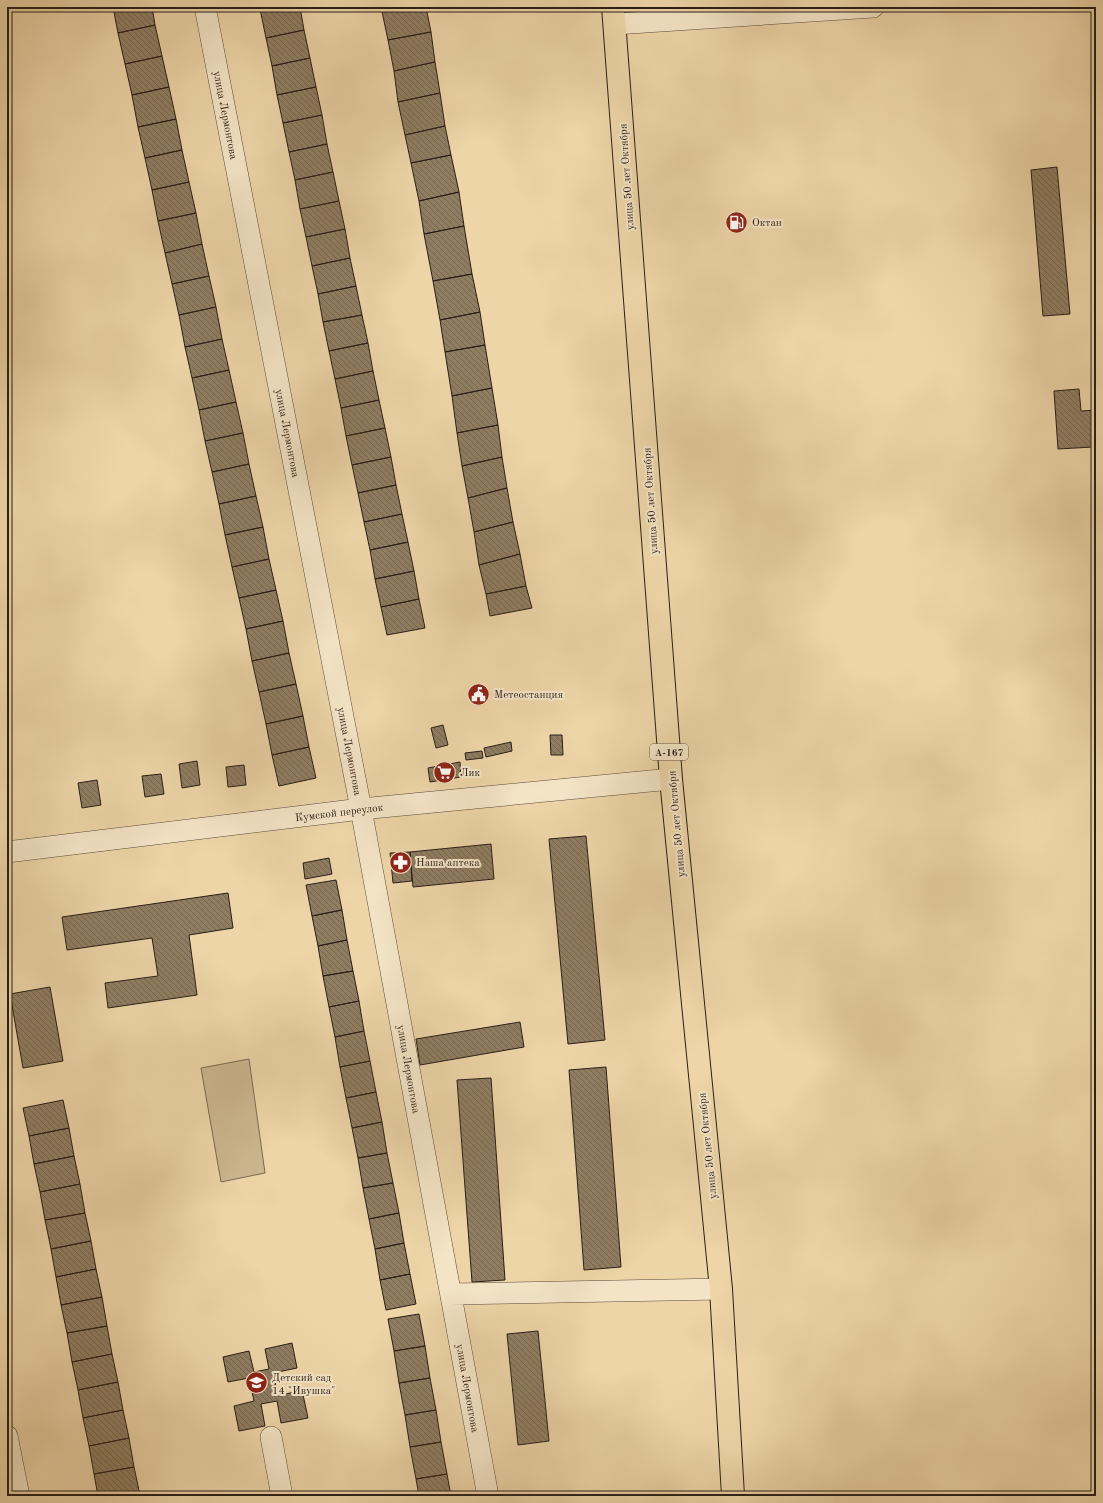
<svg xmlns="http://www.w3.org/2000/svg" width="1103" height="1503" font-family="'Old Standard TT',serif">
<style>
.green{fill:#ccb68f;stroke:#7a6a52}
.building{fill:url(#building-back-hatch);stroke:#291e16}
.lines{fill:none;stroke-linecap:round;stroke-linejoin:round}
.minor-casing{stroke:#5a4c3a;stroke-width:22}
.highway-casing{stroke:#291e16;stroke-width:24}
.minor{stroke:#f3e4c6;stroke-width:21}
.highway{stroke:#edd5a8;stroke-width:22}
.labels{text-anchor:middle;stroke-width:4;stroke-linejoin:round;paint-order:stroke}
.shield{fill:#f3e4c6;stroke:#66594b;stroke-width:1}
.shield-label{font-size:10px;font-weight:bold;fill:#291e16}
.street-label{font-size:11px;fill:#291e16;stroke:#f3e4c6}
.poi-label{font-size:11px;fill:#291e16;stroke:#f3e4c6;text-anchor:start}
</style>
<defs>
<pattern id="building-back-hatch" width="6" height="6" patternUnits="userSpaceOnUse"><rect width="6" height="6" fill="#8f7d62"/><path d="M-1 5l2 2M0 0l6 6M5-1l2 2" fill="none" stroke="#756650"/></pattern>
</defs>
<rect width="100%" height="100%" fill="#edd5a8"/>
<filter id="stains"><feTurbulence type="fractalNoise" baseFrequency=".005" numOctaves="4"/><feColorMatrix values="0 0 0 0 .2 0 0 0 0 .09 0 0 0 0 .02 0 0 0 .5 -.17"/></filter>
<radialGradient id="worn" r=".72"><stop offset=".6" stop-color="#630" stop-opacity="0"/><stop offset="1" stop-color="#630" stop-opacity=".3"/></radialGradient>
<path class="green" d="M 249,1059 L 265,1173 L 221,1182 L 201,1068 Z"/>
<path class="building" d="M 113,7 L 152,7 L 155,25 L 118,33 Z
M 271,7 L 300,7 L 304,30 L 266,38 L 260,9 Z
M 381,7 L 426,7 L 431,32 L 388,40 Z
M 155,25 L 162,56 L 125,64 L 118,33 Z
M 304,30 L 310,58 L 272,66 L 266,38 Z
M 431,32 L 435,62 L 394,71 L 388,40 Z
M 162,56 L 169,87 L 132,95 L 125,64 Z
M 310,58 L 316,87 L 277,95 L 272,66 Z
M 435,62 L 440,93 L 398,102 L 394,71 Z
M 169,87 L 176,119 L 138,127 L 132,95 Z
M 316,87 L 322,115 L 283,123 L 277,95 Z
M 440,93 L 445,126 L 405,135 L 398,102 Z
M 322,115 L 327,144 L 289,152 L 283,123 Z
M 176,119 L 182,150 L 145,158 L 138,127 Z
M 445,126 L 451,155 L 411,163 L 405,135 Z
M 327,144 L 333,172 L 295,180 L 289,152 Z
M 182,150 L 189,182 L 152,190 L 145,158 Z
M 451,155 L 459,192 L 419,201 L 411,163 Z
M 1057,167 L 1070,314 L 1043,316 L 1031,170 Z
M 333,172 L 339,201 L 300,209 L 295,180 Z
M 189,182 L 196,213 L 158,221 L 152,190 Z
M 459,192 L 464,226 L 424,234 L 419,201 Z
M 339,201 L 345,229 L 306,237 L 300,209 Z
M 196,213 L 202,244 L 165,253 L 158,221 Z
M 464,226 L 472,274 L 433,281 L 424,234 Z
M 345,229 L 350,258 L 312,266 L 306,237 Z
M 202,244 L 209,276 L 172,284 L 165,253 Z
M 350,258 L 356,286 L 318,294 L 312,266 Z
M 472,274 L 480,312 L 440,320 L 433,281 Z
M 209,276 L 216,307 L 179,315 L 172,284 Z
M 356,286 L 362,315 L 323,322 L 318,294 Z
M 216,307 L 222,339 L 185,347 L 179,315 Z
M 480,312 L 485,345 L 445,352 L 440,320 Z
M 362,315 L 368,343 L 329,351 L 323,322 Z
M 222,339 L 229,370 L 192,378 L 185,347 Z
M 368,343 L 373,371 L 335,379 L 329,351 Z
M 485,345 L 492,388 L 452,396 L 445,352 Z
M 229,370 L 236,402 L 199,410 L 192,378 Z
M 373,371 L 379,400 L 341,408 L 335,379 Z
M 492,388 L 498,425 L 457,433 L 452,396 Z
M 1079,389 L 1081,411 L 1096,410 L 1096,430 L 1092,431 L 1093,447 L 1058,449 L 1054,391 Z
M 379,400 L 385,428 L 346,436 L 341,408 Z
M 236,402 L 243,433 L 205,441 L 199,410 Z
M 498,425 L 502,457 L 462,466 L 457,433 Z
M 385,428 L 391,457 L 352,465 L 346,436 Z
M 243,433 L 249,464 L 212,472 L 205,441 Z
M 391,457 L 396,485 L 358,493 L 352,465 Z
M 502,457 L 507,488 L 468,498 L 462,466 Z
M 249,464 L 256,496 L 219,504 L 212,472 Z
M 396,485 L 402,514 L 364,522 L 358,493 Z
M 507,488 L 513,522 L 474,532 L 468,498 Z
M 256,496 L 263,527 L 225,535 L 219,504 Z
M 402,514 L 408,542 L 370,550 L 364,522 Z
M 513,522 L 520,554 L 479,565 L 474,532 Z
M 263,527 L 269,559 L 232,567 L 225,535 Z
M 408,542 L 414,571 L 375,579 L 370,550 Z
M 520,554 L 526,586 L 486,594 L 479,565 Z
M 269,559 L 276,590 L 239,598 L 232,567 Z
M 414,571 L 419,599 L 381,607 L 375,579 Z
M 526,586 L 532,608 L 490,616 L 486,594 Z
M 276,590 L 283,621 L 246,629 L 239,598 Z
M 419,599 L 425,628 L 387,635 L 381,607 Z
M 283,621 L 289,653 L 252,661 L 246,629 Z
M 289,653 L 296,684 L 259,692 L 252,661 Z
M 296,684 L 303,716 L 266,724 L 259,692 Z
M 303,716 L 309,747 L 272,755 L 266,724 Z
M 443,725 L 448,745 L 436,748 L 431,728 Z
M 550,735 L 562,735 L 563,755 L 551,755 Z
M 511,742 L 512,751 L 486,757 L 484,748 Z
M 309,747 L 316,778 L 279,786 L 272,755 Z
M 482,751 L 483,758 L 466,760 L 465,753 Z
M 197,761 L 200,785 L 182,788 L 179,764 Z
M 460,762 L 461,777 L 430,782 L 428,768 Z
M 244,765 L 246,785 L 228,787 L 226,767 Z
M 161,774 L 164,794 L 145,797 L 142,776 Z
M 97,780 L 101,805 L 82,808 L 78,783 Z
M 586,836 L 605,1040 L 568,1044 L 549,839 Z
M 491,844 L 494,879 L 413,887 L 410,852 Z
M 410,852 L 412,881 L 393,883 L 390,853 Z
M 329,858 L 332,874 L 305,879 L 303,863 Z
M 336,880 L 342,910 L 312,916 L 306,885 Z
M 228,893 L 233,928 L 189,935 L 197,995 L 108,1008 L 105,983 L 158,976 L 152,938 L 67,950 L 62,917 Z
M 342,910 L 347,940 L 318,946 L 312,916 Z
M 347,940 L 353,971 L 323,976 L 318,946 Z
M 353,971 L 359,1001 L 329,1007 L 323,976 Z
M 50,987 L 63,1061 L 23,1068 L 10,994 Z
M 359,1001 L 364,1031 L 335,1037 L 329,1007 Z
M 520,1022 L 524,1047 L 420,1065 L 416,1039 Z
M 364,1031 L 370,1061 L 340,1067 L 335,1037 Z
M 370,1061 L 376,1092 L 346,1098 L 340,1067 Z
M 606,1067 L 621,1267 L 584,1270 L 569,1070 Z
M 491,1078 L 505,1280 L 472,1282 L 457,1080 Z
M 376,1092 L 382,1122 L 352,1128 L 346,1098 Z
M 63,1100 L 69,1128 L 29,1136 L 23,1108 Z
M 382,1122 L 387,1153 L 358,1158 L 352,1128 Z
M 69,1128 L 74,1156 L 34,1164 L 29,1136 Z
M 387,1153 L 393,1183 L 363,1188 L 358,1158 Z
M 74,1156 L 80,1184 L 40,1192 L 34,1164 Z
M 393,1183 L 399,1213 L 369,1219 L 363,1188 Z
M 80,1184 L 85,1213 L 45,1220 L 40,1192 Z
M 85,1213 L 91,1241 L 51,1249 L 45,1220 Z
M 399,1213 L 404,1243 L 375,1249 L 369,1219 Z
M 91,1241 L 96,1269 L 56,1277 L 51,1249 Z
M 404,1243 L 410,1274 L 380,1280 L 375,1249 Z
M 96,1269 L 102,1297 L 61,1305 L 56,1277 Z
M 410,1274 L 416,1304 L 386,1310 L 380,1280 Z
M 102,1297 L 107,1326 L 67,1333 L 61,1305 Z
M 419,1314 L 425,1346 L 394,1351 L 388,1319 Z
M 107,1326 L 112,1354 L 72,1362 L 67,1333 Z
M 538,1331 L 549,1441 L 518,1445 L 507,1334 Z
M 292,1343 L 297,1368 L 273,1373 L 278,1396 L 302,1390 L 308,1418 L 281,1423 L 277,1401 L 261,1404 L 265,1426 L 239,1431 L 234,1406 L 254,1401 L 249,1378 L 228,1382 L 223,1357 L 249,1351 L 254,1372 L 269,1369 L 265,1349 Z
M 425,1346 L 430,1378 L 399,1383 L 394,1351 Z
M 112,1354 L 118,1382 L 78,1390 L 72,1362 Z
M 430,1378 L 436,1410 L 405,1415 L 399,1383 Z
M 118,1382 L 123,1410 L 83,1418 L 78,1390 Z
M 123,1410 L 129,1438 L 89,1446 L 83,1418 Z
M 436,1410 L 441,1442 L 410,1447 L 405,1415 Z
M 129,1438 L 134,1467 L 94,1474 L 89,1446 Z
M 441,1442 L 447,1474 L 416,1479 L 410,1447 Z
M 134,1467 L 140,1495 L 98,1496 L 94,1474 Z
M 447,1474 L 451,1496 L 419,1496 L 416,1479 Z"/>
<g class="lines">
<defs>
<path id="minor" d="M 205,7 L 361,809 L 488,1496
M 615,24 L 873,7
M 7,852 L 361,809 L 671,779
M 451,1294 L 721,1289
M 7,1436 L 19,1496
M 271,1437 L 282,1496"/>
<path id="highway" d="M 613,7 L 671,779 L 721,1289 L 733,1496"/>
</defs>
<use href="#minor" class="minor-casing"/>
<use href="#highway" class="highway-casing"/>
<use href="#minor" class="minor"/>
<use href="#highway" class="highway"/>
</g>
<defs>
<symbol id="fuel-disc" viewBox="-11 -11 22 22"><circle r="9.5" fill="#8f2418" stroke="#f3e4c6"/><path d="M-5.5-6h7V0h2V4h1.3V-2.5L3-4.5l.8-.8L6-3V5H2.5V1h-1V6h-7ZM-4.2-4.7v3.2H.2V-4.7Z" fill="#fff"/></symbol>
<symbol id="civic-disc" viewBox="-11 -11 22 22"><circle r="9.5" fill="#8f2418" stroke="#f3e4c6"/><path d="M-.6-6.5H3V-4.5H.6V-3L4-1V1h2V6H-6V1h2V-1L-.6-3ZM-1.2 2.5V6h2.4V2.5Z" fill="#fff"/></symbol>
<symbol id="supermarket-disc" viewBox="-11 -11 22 22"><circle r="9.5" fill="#8f2418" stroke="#f3e4c6"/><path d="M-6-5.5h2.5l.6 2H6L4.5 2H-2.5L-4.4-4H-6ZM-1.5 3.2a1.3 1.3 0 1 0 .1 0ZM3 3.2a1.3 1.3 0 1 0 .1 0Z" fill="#fff"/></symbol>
<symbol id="pharmacy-disc" viewBox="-11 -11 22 22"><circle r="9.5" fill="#8f2418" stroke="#f3e4c6"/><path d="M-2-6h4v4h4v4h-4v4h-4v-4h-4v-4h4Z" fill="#fff"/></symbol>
<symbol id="school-disc" viewBox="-11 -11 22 22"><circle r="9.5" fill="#8f2418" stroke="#f3e4c6"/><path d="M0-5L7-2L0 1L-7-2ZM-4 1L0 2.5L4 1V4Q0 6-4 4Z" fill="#fff"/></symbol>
</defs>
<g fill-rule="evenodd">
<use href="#fuel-disc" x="724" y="210" width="25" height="25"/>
<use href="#civic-disc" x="466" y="682" width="25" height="25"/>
<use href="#supermarket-disc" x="432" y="760" width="25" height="25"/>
<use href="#pharmacy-disc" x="388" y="850" width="25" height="25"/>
<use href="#school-disc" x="244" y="1370" width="25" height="25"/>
</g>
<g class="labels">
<rect class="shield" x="650" y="744" width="38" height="16" rx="3"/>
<g class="shield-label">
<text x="669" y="756">А-167</text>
</g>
<g class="street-label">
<text transform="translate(226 115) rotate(79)" y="4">улица Лермонтова</text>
<text transform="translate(626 177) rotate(-94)" y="4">улица 50 лет Октября</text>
<text transform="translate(288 433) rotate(79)" y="4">улица Лермонтова</text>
<text transform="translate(650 501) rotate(-94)" y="4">улица 50 лет Октября</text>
<text transform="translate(350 751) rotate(79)" y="4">улица Лермонтова</text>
<text transform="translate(339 812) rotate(-7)" y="4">Кумской переулок</text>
<text transform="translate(676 824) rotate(-95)" y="4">улица 50 лет Октября</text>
<text transform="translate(409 1069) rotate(80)" y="4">улица Лермонтова</text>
<text transform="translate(707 1146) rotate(-96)" y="4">улица 50 лет Октября</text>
<text transform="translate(468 1388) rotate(80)" y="4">улица Лермонтова</text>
</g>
<g class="poi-label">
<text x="752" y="226">Октан</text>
<text x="494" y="698">Метеостанция</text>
<text x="460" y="776">Лик</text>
<text x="416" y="866">Наша аптека</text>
<text x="272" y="1381">Детский сад<tspan x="272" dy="13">14 "Ивушка"</tspan></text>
</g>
</g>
<rect width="1103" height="1503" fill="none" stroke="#edd5a8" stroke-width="24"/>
<rect x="8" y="8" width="1087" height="1487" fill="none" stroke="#291e16" stroke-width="2"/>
<rect x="12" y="12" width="1079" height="1479" fill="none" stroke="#291e16"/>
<rect width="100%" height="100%" filter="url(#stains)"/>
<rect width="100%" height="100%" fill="url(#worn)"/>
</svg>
